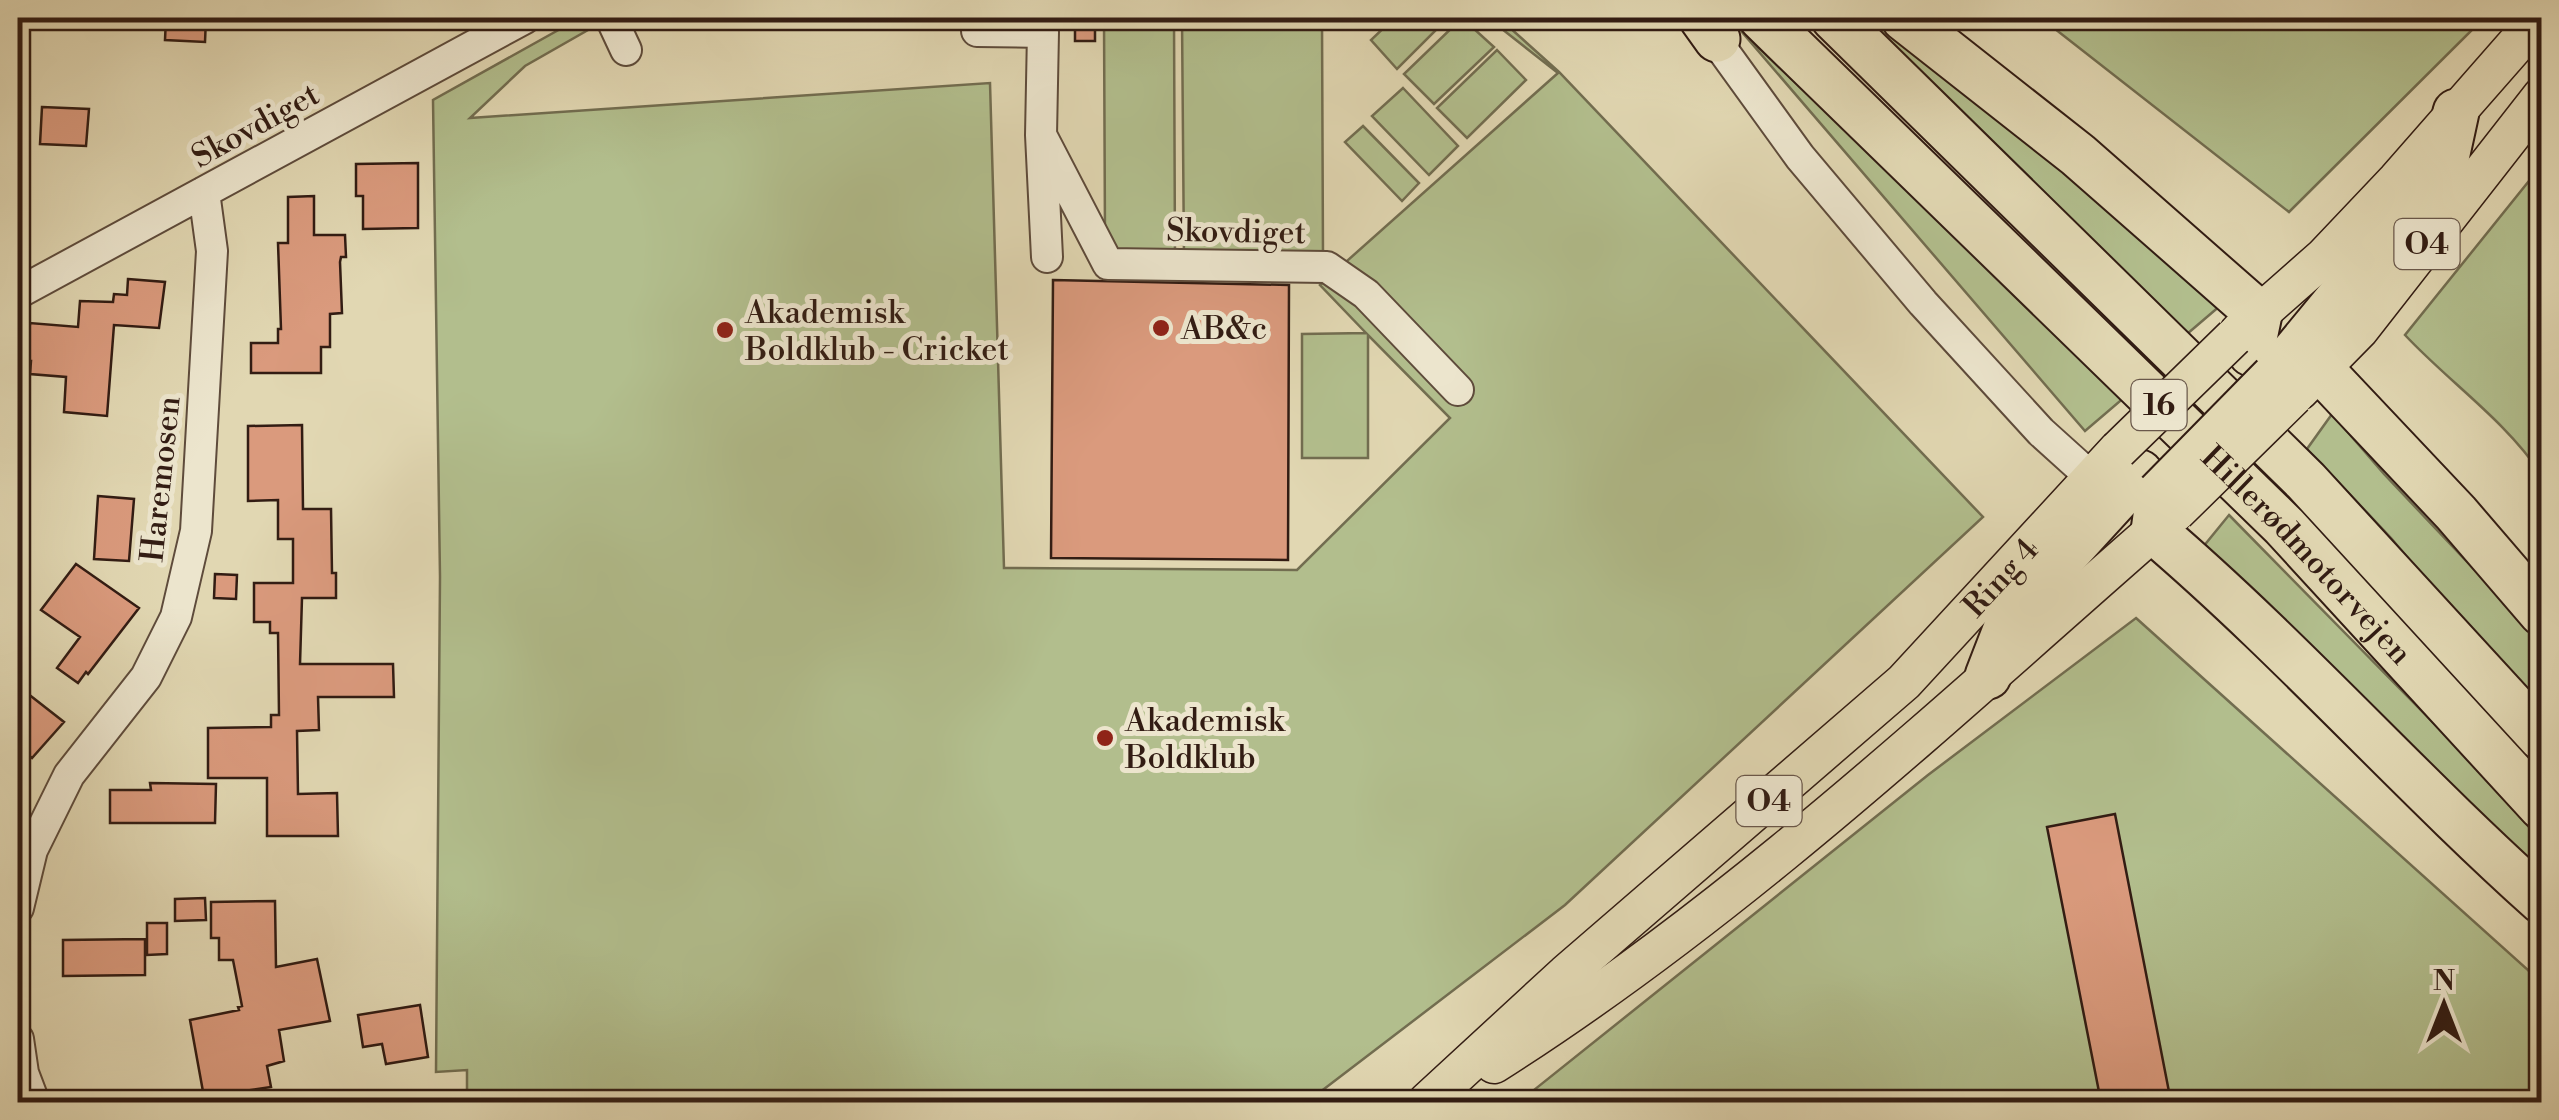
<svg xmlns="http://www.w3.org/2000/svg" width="2559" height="1120" font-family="'Libre Bodoni',serif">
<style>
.green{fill:#b2be8d;stroke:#726d50;stroke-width:2.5}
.building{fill:#da9a7d;stroke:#321c13;stroke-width:2.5}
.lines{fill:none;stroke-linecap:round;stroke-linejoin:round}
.minor-casing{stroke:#5e4b3b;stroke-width:34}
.major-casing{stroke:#321c13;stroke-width:41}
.highway-casing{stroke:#321c13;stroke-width:49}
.minor{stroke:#ece5cd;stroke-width:30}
.major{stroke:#e1d7b2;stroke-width:38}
.highway{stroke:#e1d7b2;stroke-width:45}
.major-bridge-casing{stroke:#321c13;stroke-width:41;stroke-linecap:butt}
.highway-bridge-casing{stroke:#321c13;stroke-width:49;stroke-linecap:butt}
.major-bridge{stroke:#e1d7b2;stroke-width:38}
.highway-bridge{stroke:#e1d7b2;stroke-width:45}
.poi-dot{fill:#8f2418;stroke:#ece5cd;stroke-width:4}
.labels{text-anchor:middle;stroke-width:10;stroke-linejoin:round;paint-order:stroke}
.shield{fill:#ece5cd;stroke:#6a584b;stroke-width:2.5}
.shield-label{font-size:30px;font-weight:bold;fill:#321c13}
.street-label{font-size:32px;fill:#321c13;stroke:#ece5cd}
.poi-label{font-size:32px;fill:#321c13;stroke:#ece5cd;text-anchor:start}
</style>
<rect width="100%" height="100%" fill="#e1d7b2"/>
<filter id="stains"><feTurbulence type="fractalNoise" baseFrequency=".002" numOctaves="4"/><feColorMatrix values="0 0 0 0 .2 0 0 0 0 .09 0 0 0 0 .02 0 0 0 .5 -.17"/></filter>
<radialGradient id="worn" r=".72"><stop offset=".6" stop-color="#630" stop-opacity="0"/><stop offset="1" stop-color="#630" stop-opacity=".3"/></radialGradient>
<path class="green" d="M 580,18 L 609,18 L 525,66 L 470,118 L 990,83 L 1004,568 L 1297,570 L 1450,418 L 1368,335 L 1368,458 L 1302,458 L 1302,334 L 1366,333 L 1320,285 L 1558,73 L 1488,18 L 1510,18 L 1509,27 L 1559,72 L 1983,517 L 1565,905 L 1307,1102 L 467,1102 L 467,1070 L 436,1072 L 440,577 L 433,100 Z
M 1104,18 L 1174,18 L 1175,258 L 1113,257 L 1105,238 Z
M 1182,18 L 1322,18 L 1323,257 L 1184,258 Z
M 1394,18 L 1448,18 L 1397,69 L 1371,40 Z
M 1462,18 L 1494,47 L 1434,104 L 1404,74 Z
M 1861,18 L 1881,18 L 2221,305 L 2180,340 Z
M 2041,18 L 2484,18 L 2289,212 Z
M 1741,31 L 2126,396 L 2085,431 Z
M 1497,50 L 1526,80 L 1467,138 L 1437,108 Z
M 1403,88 L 1458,146 L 1429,175 L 1372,116 Z
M 1363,126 L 1419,183 L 1402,201 L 1345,142 Z
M 2541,166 L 2541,474 C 2505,420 2449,382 2405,335 Z
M 2332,414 L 2384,474 L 2541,640 L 2541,715 L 2391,538 L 2307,449 Z
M 2229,515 L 2474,764 L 2541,841 L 2541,888 L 2203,547 Z
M 2136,618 L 2528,970 L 2541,987 L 2541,1102 L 1519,1102 L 1928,775 Z"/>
<path class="building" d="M 166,18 L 206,18 L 205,42 L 165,40 Z
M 1075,18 L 1095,18 L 1095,41 L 1075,41 Z
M 42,107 L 89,109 L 86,146 L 40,144 Z
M 418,163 L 418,228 L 363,229 L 363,196 L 356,196 L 356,164 Z
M 314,196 L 314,235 L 345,235 L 346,257 L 341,257 L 340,262 L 342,313 L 330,314 L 330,347 L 321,347 L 321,373 L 251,373 L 251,343 L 278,343 L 278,329 L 281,329 L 278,243 L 288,243 L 288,197 Z
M 128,279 L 165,282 L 159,328 L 114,325 L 107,416 L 64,412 L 66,377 L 30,374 L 31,361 L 27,361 L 30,323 L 78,327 L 80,301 L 113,302 L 114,294 L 127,295 Z
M 1053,280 L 1289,285 L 1288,560 L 1051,558 Z
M 302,425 L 303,509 L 331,509 L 332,573 L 336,573 L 336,598 L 302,598 L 300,664 L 393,664 L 394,697 L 318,697 L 319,730 L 297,731 L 298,794 L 337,793 L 338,836 L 267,836 L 267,778 L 208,778 L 208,728 L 271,727 L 271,715 L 279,715 L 278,633 L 270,633 L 270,622 L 254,622 L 254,583 L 293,583 L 293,539 L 278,539 L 278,500 L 248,501 L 248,426 Z
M 98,496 L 134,499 L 129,561 L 94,559 Z
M 76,564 L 139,608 L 88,674 L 86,672 L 78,683 L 57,668 L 80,637 L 41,610 Z
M 215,574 L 237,575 L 236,599 L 214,598 Z
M 18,686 L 64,722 L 32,758 L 18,747 Z
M 150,783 L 216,784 L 215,823 L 110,823 L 110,790 L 151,790 Z
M 2115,814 L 2171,1102 L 2101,1102 L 2047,827 Z
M 205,898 L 206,920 L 175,921 L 175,899 Z
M 275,901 L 276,967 L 317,959 L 330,1021 L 279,1030 L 284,1061 L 267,1066 L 271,1087 L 204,1097 L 190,1020 L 239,1010 L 238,1007 L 242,1006 L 233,960 L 219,960 L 219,938 L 211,938 L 211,902 Z
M 147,923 L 167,923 L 167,954 L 147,955 Z
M 145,939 L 145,975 L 63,976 L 63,940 Z
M 420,1005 L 428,1057 L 386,1064 L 382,1044 L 363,1047 L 358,1015 Z"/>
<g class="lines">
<defs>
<path id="minor" d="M 611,18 L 626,50
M 1706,27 L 1800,157 L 1923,303 L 2041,432 L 2092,478
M 977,31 L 1043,32 L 1041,135 L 1047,257
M 1041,135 L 1108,264 L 1327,267 L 1366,294 L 1458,390
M 18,293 L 525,18
M 18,908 L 32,850 L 69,775 L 146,677 L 176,617 L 196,531 L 212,251 L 204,192
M 18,1039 L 23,1073 L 34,1102"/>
<g id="major">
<path d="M 2239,332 L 2324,257 L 2397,180 L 2539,18"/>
<path d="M 2299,391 L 2359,330 L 2542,96"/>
<path d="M 1494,1064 C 1740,908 1954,705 2173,514"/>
<path id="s1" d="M 1427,1102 L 1566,974 L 1904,682 L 2118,450"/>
</g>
<g id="highway">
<path d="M 1702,18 L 1717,39"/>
<path id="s2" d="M 1762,18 L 2284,526 L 2542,807"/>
<path d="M 1834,18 L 2306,481 L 2542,738"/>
<path d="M 1904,18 L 2078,155 L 2259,314 L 2251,353"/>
<path d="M 2320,369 L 2456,513 L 2542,613"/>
<path d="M 2274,377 L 2443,172 L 2456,112"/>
<path d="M 2159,494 L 2154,531 C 2290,647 2409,782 2542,901"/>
<path d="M 1988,676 L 2010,619 L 2021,603 L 2140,473"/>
</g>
</defs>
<use href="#minor" class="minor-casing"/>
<use href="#major" class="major-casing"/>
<use href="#highway" class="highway-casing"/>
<use href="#minor" class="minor"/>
<use href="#major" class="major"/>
<use href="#highway" class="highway"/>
<defs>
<path id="major-bridge" d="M 2118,450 L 2234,337
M 2176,512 L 2294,396"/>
<path id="highway-bridge" d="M 2159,494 L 2274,377"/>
</defs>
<use href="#major-bridge" class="major-bridge-casing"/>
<use href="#highway-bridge" class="highway-bridge-casing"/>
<use href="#major-bridge" class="major-bridge"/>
<use href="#highway-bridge" class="highway-bridge"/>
</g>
<g class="poi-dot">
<circle cx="1161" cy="328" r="10"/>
<circle cx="725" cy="330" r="10"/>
<circle cx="1105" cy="738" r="10"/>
</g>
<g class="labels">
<g class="shield">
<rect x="2394.5" y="219" width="65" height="50" rx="8"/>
<rect x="2131.5" y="380" width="55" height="50" rx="8"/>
<rect x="1736.5" y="776" width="65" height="50" rx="8"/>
</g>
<g class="shield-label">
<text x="2427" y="254">O4</text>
<text x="2159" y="415">16</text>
<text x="1769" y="811">O4</text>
</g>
<g class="street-label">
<text transform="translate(255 125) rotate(-29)" y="11">Skovdiget</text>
<text transform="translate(1236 231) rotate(1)" y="11">Skovdiget</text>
<text transform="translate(160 479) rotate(-84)" y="11">Haremosen</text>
<text dy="11" stroke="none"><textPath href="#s2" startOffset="765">Hillerødmotorvejen</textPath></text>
<text dy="11" stroke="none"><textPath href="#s1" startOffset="778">Ring 4</textPath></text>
</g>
<g class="poi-label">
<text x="745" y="323">Akademisk<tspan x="745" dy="37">Boldklub - Cricket</tspan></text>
<text x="1181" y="339">AB&amp;c</text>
<text x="1125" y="731">Akademisk<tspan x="1125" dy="37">Boldklub</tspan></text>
</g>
</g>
<rect width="2559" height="1120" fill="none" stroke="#e1d7b2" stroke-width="60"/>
<rect x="20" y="20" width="2519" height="1080" fill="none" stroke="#321c13" stroke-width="5"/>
<rect x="30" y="30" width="2499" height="1060" fill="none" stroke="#321c13" stroke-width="2.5"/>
<g transform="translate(2444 1005)" stroke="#ece5cd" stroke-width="8" paint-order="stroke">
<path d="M0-8L18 38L0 25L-18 38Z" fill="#321c13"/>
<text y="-15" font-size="28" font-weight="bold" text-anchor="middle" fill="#321c13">N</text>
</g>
<rect width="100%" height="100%" filter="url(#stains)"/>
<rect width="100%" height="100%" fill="url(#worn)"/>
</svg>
